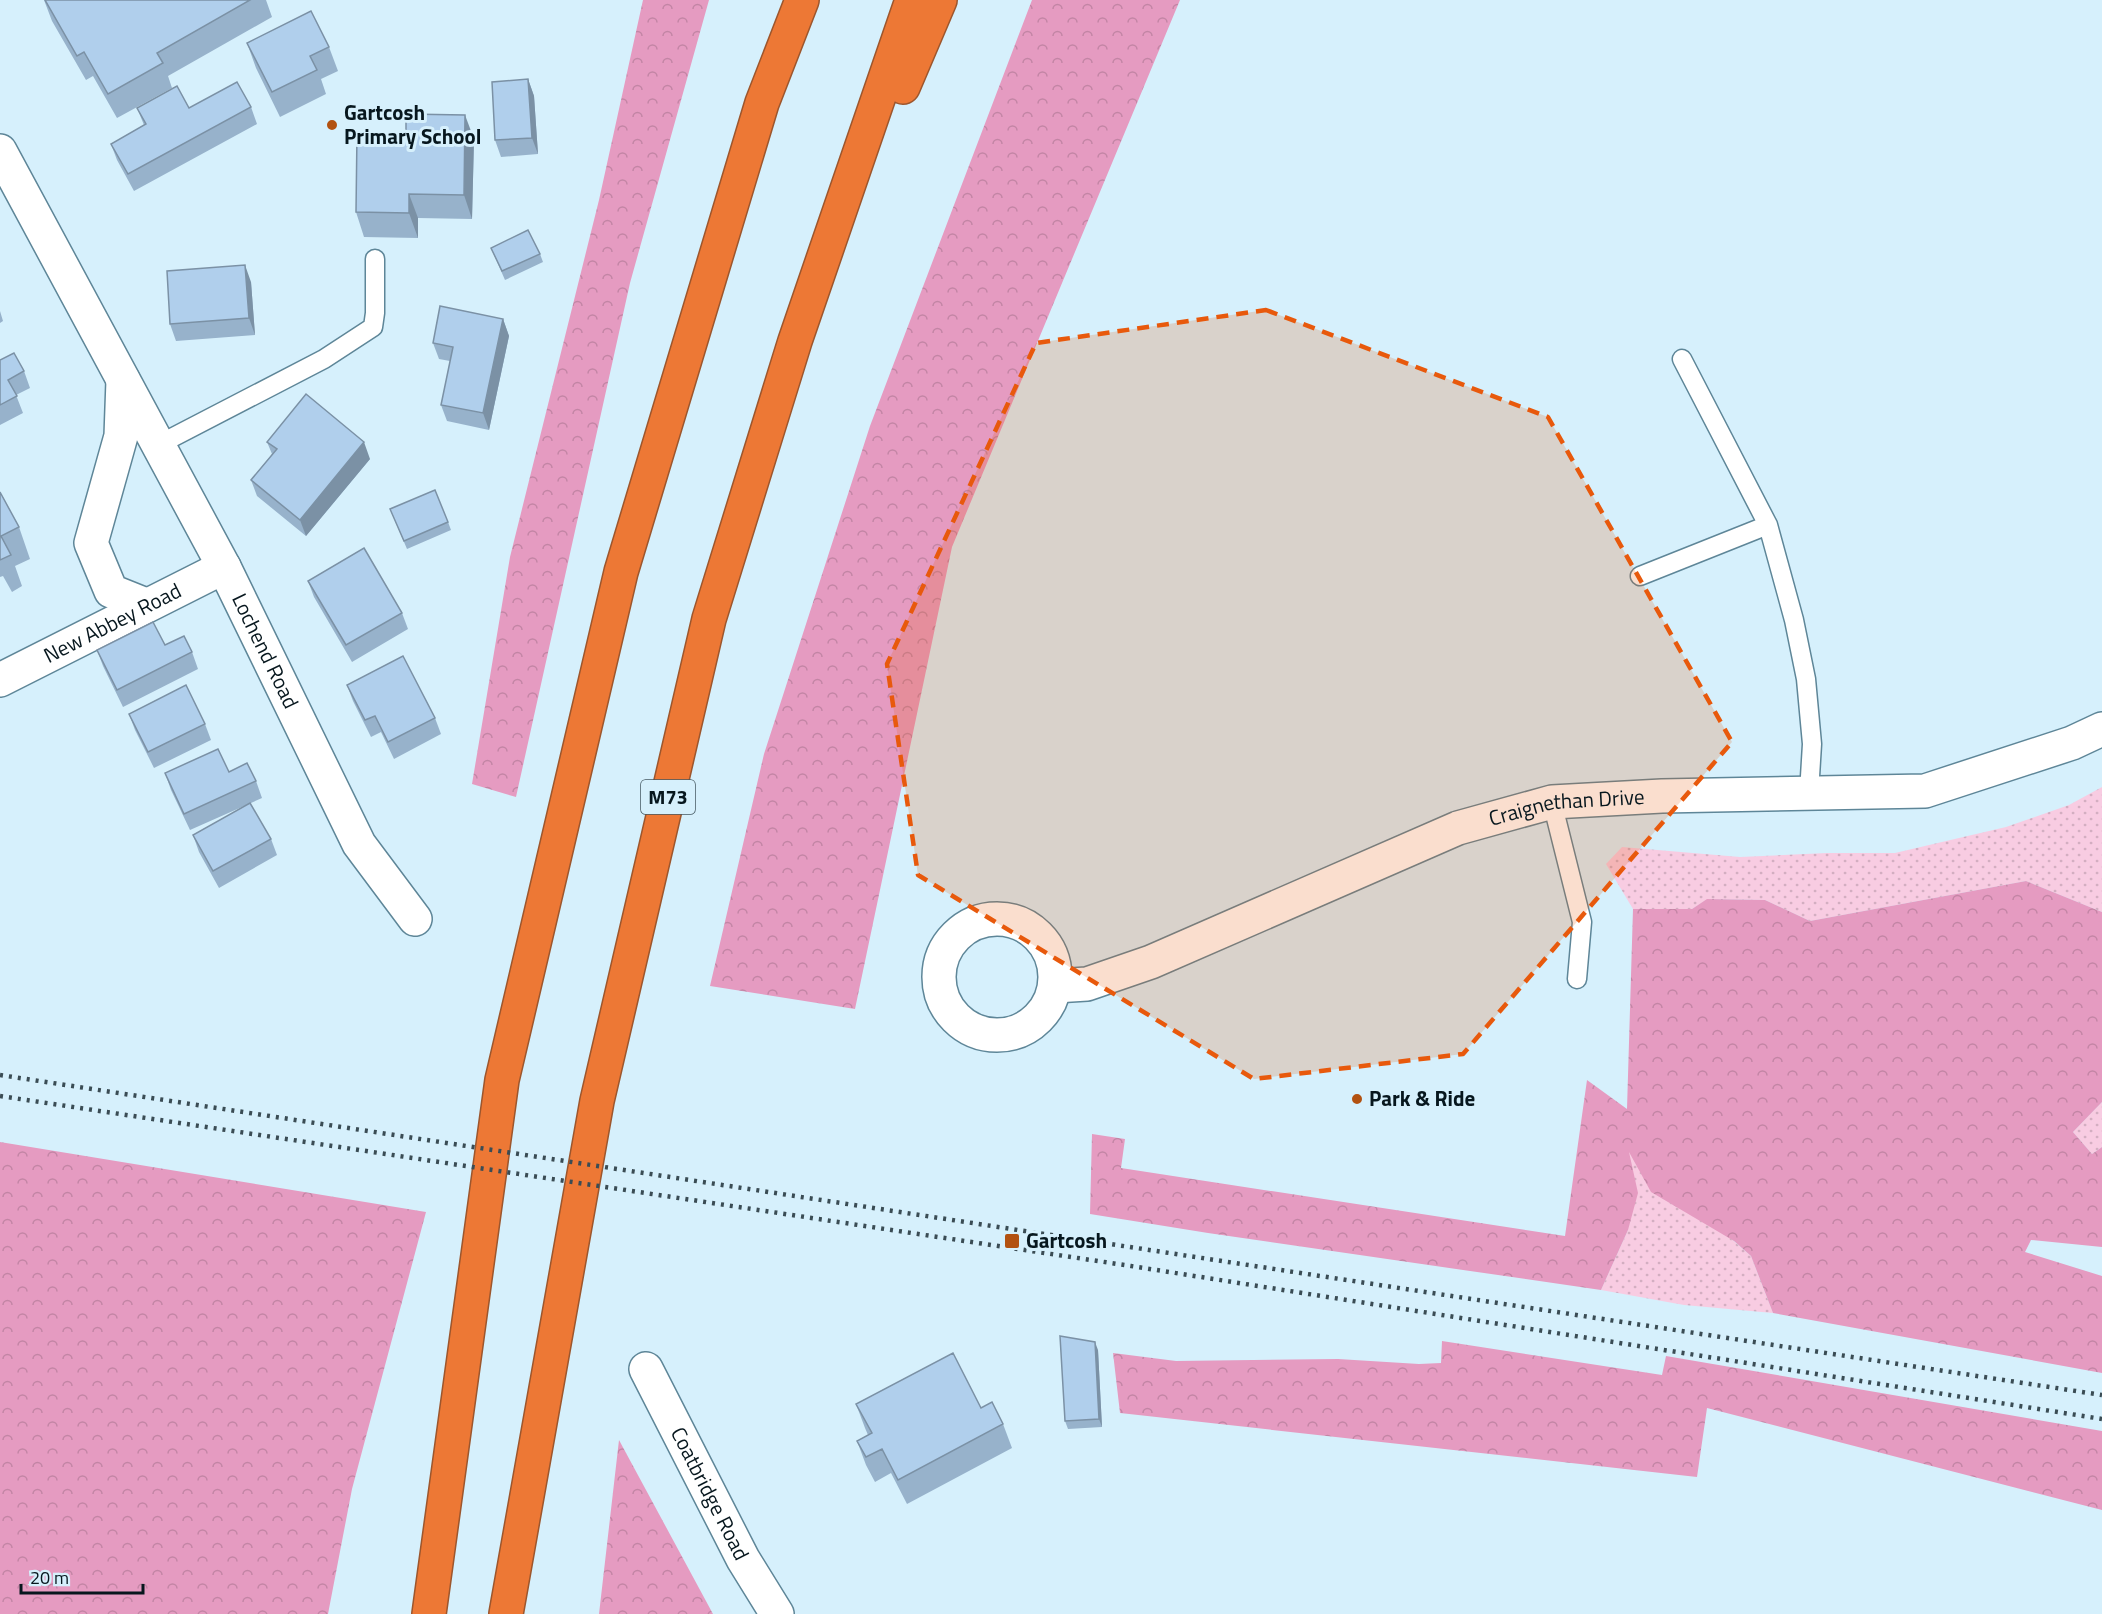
<svg xmlns="http://www.w3.org/2000/svg" width="2102" height="1614" font-family="'Titillium Web',sans-serif">
<style>
.grass{fill:url(#grass-dots)}
.forest{fill:url(#forest-crowns)}
.lines{fill:none;stroke-linecap:round;stroke-linejoin:round}
.service-casing{stroke:#5e8698;stroke-width:21}
.minor-casing{stroke:#5e8698;stroke-width:36}
.motorway-casing{stroke:#9c562d;stroke-width:36}
.service{stroke:#fff;stroke-width:18}
.minor{stroke:#fff;stroke-width:33}
.motorway{stroke:#ed7835;stroke-width:33}
.rail{stroke:#3a4c54;stroke-width:4.5;stroke-dasharray:3 6;stroke-linecap:butt}
.wall{fill:#97b2cb}
.shaded-wall{fill:#7b91a5}
.building{fill:#b0cfec;stroke:#7b91a5;stroke-width:1.5}
.marked{fill:#e8590c;fill-opacity:0.2;stroke:#e8590c;stroke-width:4.5;stroke-dasharray:12 8;stroke-linejoin:round}
.poi-dot{fill:#b25110;stroke:#d6f0fc;stroke-width:2}
.labels{text-anchor:middle;stroke-width:6;stroke-linejoin:round;paint-order:stroke}
.shield{fill:#d6f0fc;stroke:#455861;stroke-width:1.5}
.shield-label{font-size:20px;font-weight:bold;fill:#07171e}
.poi-label{font-size:21px;font-weight:bold;fill:#07171e;stroke:#d6f0fc;text-anchor:start}
.street-label{font-size:21px;fill:#07171e;stroke:#d6f0fc}
</style>
<defs>
<pattern id="grass-dots" width="8" height="8" patternUnits="userSpaceOnUse" patternTransform="scale(1.5)"><rect width="8" height="8" fill="#f8cce2"/><path d="M2 2h.1M6 6h.1" fill="none" stroke="#d3aec1" stroke-width="1.8" stroke-linecap="round"/></pattern>
<pattern id="forest-crowns" width="20" height="18" patternUnits="userSpaceOnUse" patternTransform="scale(1.5)"><rect width="20" height="18" fill="#e59bc1"/><path d="M2 6a3 3 0 1 1 6 0M12 15a3 3 0 1 1 6 0" fill="none" stroke="#c385a5"/></pattern>
</defs>
<rect width="100%" height="100%" fill="#d6f0fc"/>
<path class="grass" d="M 2102,787 L 2102,912 L 2026,881 L 1810,921 L 1765,900 L 1708,899 L 1692,909 L 1633,909 L 1606,864 L 1622,847 L 1740,857 L 1827,853 L 1895,853 L 2006,827 L 2069,805 Z
M 2102,1102 L 2102,1147 L 2092,1154 L 2073,1132 Z
M 1627,1149 L 1751,1256 L 1773,1313 L 1684,1305 L 1601,1290 L 1628,1230 Z"/>
<path class="forest" d="M 643,0 L 709,0 L 630,283 L 516,797 L 472,784 L 510,557 L 599,200 Z
M 1032,0 L 1180,0 L 952,547 L 855,1009 L 710,986 L 764,754 L 870,426 Z
M 2026,881 L 2102,912 L 2102,1102 L 2073,1132 L 2092,1154 L 2102,1147 L 2102,1247 L 2031,1240 L 2025,1252 L 2102,1276 L 2102,1373 L 1773,1313 L 1751,1256 L 1734,1241 L 1651,1192 L 1629,1152 L 1638,1193 L 1628,1230 L 1601,1290 L 1208,1233 L 1090,1214 L 1092,1134 L 1125,1139 L 1121,1168 L 1565,1236 L 1587,1080 L 1627,1109 L 1633,909 L 1692,909 L 1707,899 L 1765,900 L 1810,921 Z
M 0,1142 L 426,1212 L 352,1489 L 328,1614 L 0,1614 Z
M 1442,1341 L 1662,1375 L 1666,1356 L 2102,1431 L 2102,1510 L 1707,1408 L 1697,1477 L 1120,1413 L 1113,1353 L 1176,1361 L 1338,1359 L 1419,1364 L 1441,1363 Z
M 619,1440 L 713,1614 L 599,1614 Z"/>
<g class="lines">
<defs>
<path id="service" d="M 1682,359 L 1768,525 L 1794,620 L 1806,679 L 1812,744 L 1809,793
M 158,445 L 324,359 L 373,327 L 375,313 L 375,259
M 1640,576 L 1768,525
M 1552,802 L 1582,922 L 1577,979"/>
<g id="minor">
<path id="s1" d="M 0,151 L 224,567 L 359,844 L 415,919"/>
<path d="M 123,380 L 121,436 L 91,543 L 111,591 L 146,605"/>
<path id="s2" d="M 0,680 L 224,567"/>
<circle cx="997" cy="977" r="58"/>
<path id="s3" d="M 1055,986 L 1087,984 L 1151,962 L 1458,828 L 1552,802 L 1662,796 L 1925,791 L 2072,743 L 2102,729"/>
<path id="s4" d="M 646,1369 L 743,1559 L 777,1614"/>
</g>
<path id="motorway" d="M 903,87 L 940,0
M 429,1614 L 502,1080 L 621,572 L 762,103 L 802,0
M 506,1614 L 597,1101 L 709,619 L 795,341 L 912,0"/>
</defs>
<use href="#service" class="service-casing"/>
<use href="#minor" class="minor-casing"/>
<use href="#motorway" class="motorway-casing"/>
<use href="#service" class="service"/>
<use href="#minor" class="minor"/>
<use href="#motorway" class="motorway"/>
<path class="rail" d="M 0,1075 L 2102,1395
M 0,1096 L 1131,1266 L 2102,1419"/>
</g>
<path class="wall" d="M 44,0 L 266,0 L 272,17 L 168,76 L 172,88 L 117,118 L 93,76 L 86,80 L 52,21 Z
M 247,43 L 329,47 L 338,71 L 321,79 L 326,94 L 280,117 L 256,68 Z
M 528,79 L 534,96 L 538,154 L 501,157 L 495,140 Z
M 251,107 L 257,124 L 134,191 L 117,160 L 111,144 L 144,125 L 137,108 Z
M 474,139 L 472,219 L 418,218 L 418,238 L 364,237 L 356,212 Z
M 491,248 L 540,254 L 543,262 L 505,280 Z
M 251,282 L 255,335 L 176,341 L 170,324 Z
M 0,311 L 3,321 L 0,323 Z
M 503,319 L 509,336 L 489,430 L 447,421 L 441,405 L 450,361 L 439,359 L 433,343 Z
M 0,360 L 24,371 L 30,388 L 16,395 L 23,413 L 0,425 Z
M 267,442 L 370,459 L 306,536 L 257,496 L 251,480 L 272,454 Z
M 0,492 L 19,527 L 30,559 L 15,566 L 22,586 L 12,592 L 3,576 L 0,577 Z
M 390,509 L 448,522 L 451,530 L 407,549 Z
M 308,581 L 402,613 L 408,629 L 352,662 L 314,597 Z
M 165,645 L 192,652 L 198,669 L 123,707 L 103,666 L 97,650 Z
M 347,685 L 435,718 L 441,734 L 394,759 L 381,732 L 371,737 L 353,701 Z
M 129,714 L 205,724 L 211,740 L 154,768 L 135,730 Z
M 229,772 L 256,781 L 262,798 L 190,830 L 171,790 L 165,773 Z
M 193,835 L 271,839 L 277,855 L 219,888 L 199,852 Z
M 1098,1350 L 1102,1427 L 1068,1429 L 1065,1421 Z
M 856,1404 L 981,1408 L 1003,1424 L 1012,1448 L 907,1504 L 891,1473 L 875,1482 L 866,1465 L 857,1441 L 868,1435 L 865,1428 Z"/>
<path class="shaded-wall" d="M 528,79 L 534,96 L 538,154 L 532,138 Z
M 465,115 L 474,139 L 472,219 L 464,195 Z
M 409,194 L 418,218 L 418,238 L 409,213 Z
M 245,265 L 251,282 L 255,335 L 249,318 Z
M 503,319 L 509,336 L 489,430 L 483,413 Z
M 364,442 L 370,459 L 306,536 L 300,520 Z
M 1095,1342 L 1098,1350 L 1102,1427 L 1099,1419 Z"/>
<path class="building" d="M 45,0 L 250,0 L 157,53 L 163,63 L 108,94 L 84,52 L 77,56 Z
M 311,11 L 329,47 L 310,56 L 317,70 L 272,92 L 247,43 Z
M 528,79 L 532,138 L 495,140 L 492,82 Z
M 237,82 L 251,107 L 128,174 L 111,144 L 146,124 L 137,108 L 177,86 L 189,108 Z
M 406,114 L 465,115 L 464,195 L 409,194 L 409,213 L 356,212 L 357,133 L 406,134 Z
M 528,230 L 540,254 L 502,271 L 491,248 Z
M 245,265 L 249,318 L 170,324 L 167,271 Z
M 440,306 L 503,319 L 483,413 L 441,405 L 453,347 L 433,343 Z
M 14,353 L 24,371 L 8,380 L 17,396 L 0,405 L 0,360 Z
M 306,394 L 364,442 L 300,520 L 251,480 L 277,449 L 267,442 Z
M 435,490 L 448,522 L 404,541 L 390,509 Z
M 0,492 L 19,527 L 1,536 L 11,555 L 0,560 Z
M 364,548 L 402,613 L 346,645 L 308,581 Z
M 153,622 L 165,645 L 184,636 L 192,652 L 117,690 L 97,650 Z
M 403,656 L 435,718 L 388,742 L 375,716 L 365,720 L 347,685 Z
M 186,685 L 205,724 L 148,752 L 129,714 Z
M 218,749 L 229,772 L 247,763 L 256,781 L 184,814 L 165,773 Z
M 250,803 L 271,839 L 213,871 L 193,835 Z
M 1060,1336 L 1095,1342 L 1099,1419 L 1065,1421 Z
M 953,1353 L 981,1408 L 992,1402 L 1003,1424 L 898,1480 L 882,1449 L 866,1457 L 857,1441 L 872,1433 L 856,1404 Z"/>
<path class="marked" d="M 1266,310 L 1548,417 L 1732,742 L 1463,1054 L 1254,1079 L 918,875 L 887,664 L 1036,343 Z"/>
<g class="poi-dot">
<circle cx="332" cy="125" r="6"/>
<circle cx="1357" cy="1099" r="6"/>
<rect x="1004" y="1233" width="16" height="16" rx="3"/>
</g>
<g class="labels">
<rect class="shield" x="641" y="780" width="54" height="34" rx="4.5"/>
<g class="shield-label">
<text x="668" y="804">M73</text>
</g>
<g class="poi-label">
<text x="344" y="120">Gartcosh<tspan x="344" dy="24">Primary School</tspan></text>
<text x="1369" y="1106">Park &amp; Ride</text>
<text x="1026" y="1248">Gartcosh</text>
</g>
<g class="street-label">
<text dy="7" stroke="none"><textPath href="#s2" startOffset="126">New Abbey Road</textPath></text>
<text dy="7" stroke="none"><textPath href="#s1" startOffset="566">Lochend Road</textPath></text>
<text dy="7" stroke="none"><textPath href="#s3" startOffset="546">Craignethan Drive</textPath></text>
<text dy="7" stroke="none"><textPath href="#s4" startOffset="140">Coatbridge Road</textPath></text>
</g>
</g>
<path d="M21 1584v9h122v-9" fill="none" stroke="#07171e" stroke-width="3"/>
<text x="30" y="1584" font-size="18" fill="#07171e" stroke="#d6f0fc" stroke-width="4.5" paint-order="stroke">20 m</text>
</svg>
